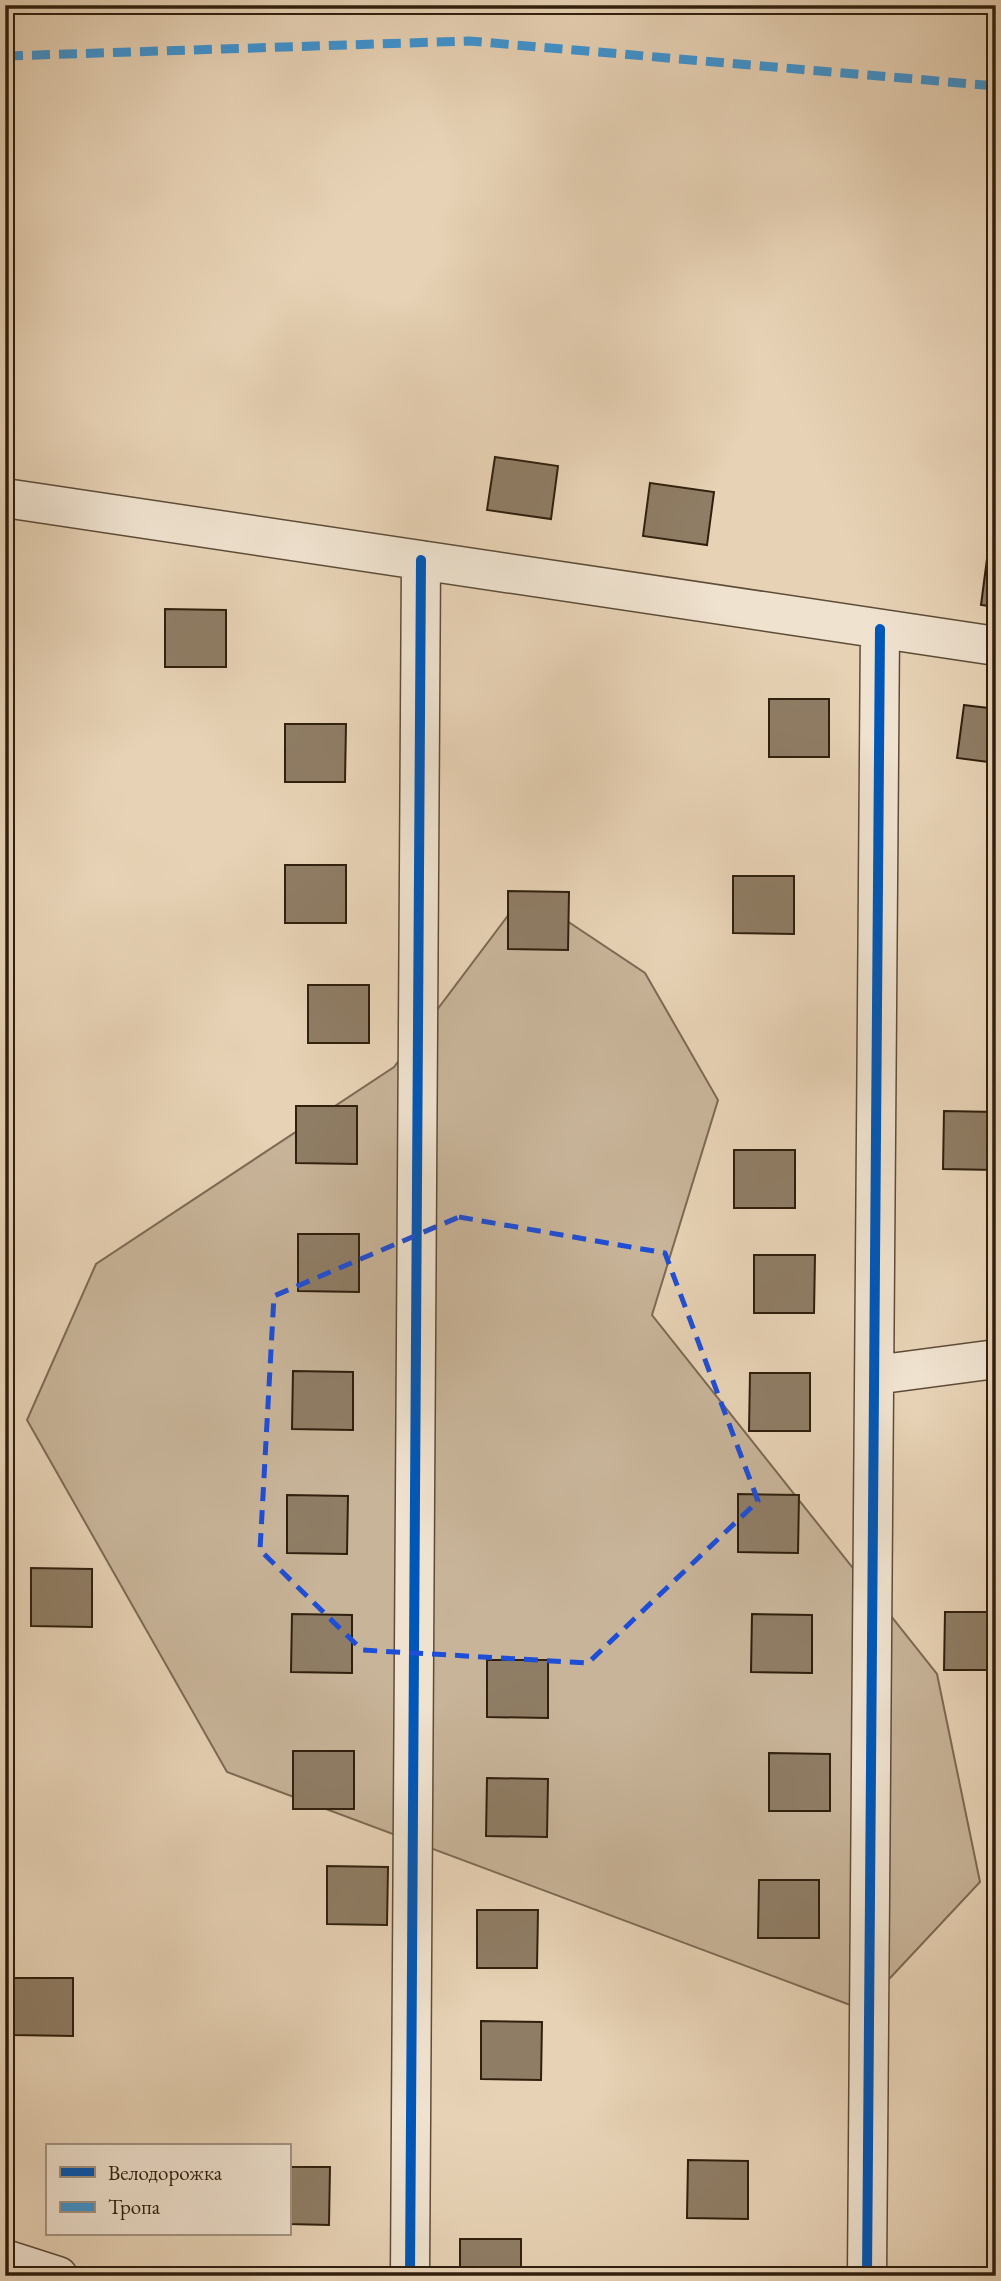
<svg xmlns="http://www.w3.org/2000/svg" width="1001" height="2281" font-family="'EB Garamond',serif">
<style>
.green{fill:#c8b499;stroke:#7c6a54;stroke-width:2}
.building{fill:#8f7d65;stroke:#30200e;stroke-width:2}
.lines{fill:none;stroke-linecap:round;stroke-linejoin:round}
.minor-casing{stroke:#5e4c38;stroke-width:41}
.minor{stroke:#efe2cf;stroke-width:38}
.quiet{stroke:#3d94d2;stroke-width:9;stroke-dasharray:18 9;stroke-linecap:butt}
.cycleway-casing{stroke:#efe2cf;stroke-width:15}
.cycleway{stroke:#0057b8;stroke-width:10}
.marked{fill:none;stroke:#1d4ed8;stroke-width:5;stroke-dasharray:14 9;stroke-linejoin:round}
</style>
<rect width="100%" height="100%" fill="#e7d2b5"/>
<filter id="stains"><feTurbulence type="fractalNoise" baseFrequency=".00286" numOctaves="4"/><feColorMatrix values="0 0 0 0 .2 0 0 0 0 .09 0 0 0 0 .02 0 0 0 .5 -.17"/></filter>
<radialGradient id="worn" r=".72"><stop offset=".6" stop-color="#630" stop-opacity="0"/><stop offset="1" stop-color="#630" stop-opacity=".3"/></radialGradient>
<path class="green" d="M 525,893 L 645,973 L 718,1100 L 652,1315 L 937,1674 L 980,1882 L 861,2009 L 227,1772 L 27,1420 L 96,1264 L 394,1067 Z"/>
<path class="building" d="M 495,457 L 558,466 L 551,519 L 487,510 Z
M 650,483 L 714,492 L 707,545 L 643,536 Z
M 988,551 L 996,553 L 996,607 L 981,605 Z
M 165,609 L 226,610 L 226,667 L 165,667 Z
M 769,699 L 829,699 L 829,757 L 769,757 Z
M 964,705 L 996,709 L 996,763 L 957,758 Z
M 285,724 L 346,724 L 345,782 L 285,782 Z
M 285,865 L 346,865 L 346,923 L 285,923 Z
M 733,876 L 794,876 L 794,934 L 733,933 Z
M 508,891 L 569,892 L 568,950 L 508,949 Z
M 308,985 L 369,985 L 369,1043 L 308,1043 Z
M 296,1106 L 357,1106 L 357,1164 L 296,1163 Z
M 944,1111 L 996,1112 L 996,1170 L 943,1169 Z
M 734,1150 L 795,1150 L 795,1208 L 734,1208 Z
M 298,1234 L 359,1234 L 359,1292 L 298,1291 Z
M 754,1255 L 815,1255 L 814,1313 L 754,1313 Z
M 293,1371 L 353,1372 L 353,1430 L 292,1429 Z
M 750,1373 L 810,1373 L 810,1431 L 749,1431 Z
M 738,1494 L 799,1495 L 798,1553 L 738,1552 Z
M 287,1495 L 348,1496 L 347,1554 L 287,1553 Z
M 31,1568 L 92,1569 L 92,1627 L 31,1626 Z
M 945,1612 L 996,1612 L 996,1670 L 944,1670 Z
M 292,1614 L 352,1615 L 352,1673 L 291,1672 Z
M 752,1614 L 812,1615 L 812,1673 L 751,1672 Z
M 487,1660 L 548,1660 L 548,1718 L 487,1717 Z
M 293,1751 L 354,1751 L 354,1809 L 293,1809 Z
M 769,1753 L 830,1754 L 830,1811 L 769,1811 Z
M 487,1778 L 548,1779 L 547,1837 L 486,1836 Z
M 327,1866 L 388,1867 L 387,1925 L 327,1924 Z
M 759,1880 L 819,1880 L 819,1938 L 758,1938 Z
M 477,1910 L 538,1910 L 537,1968 L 477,1968 Z
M 13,1978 L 73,1978 L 73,2036 L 12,2035 Z
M 481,2021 L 542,2022 L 541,2080 L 481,2079 Z
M 688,2160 L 748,2161 L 748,2219 L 687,2218 Z
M 289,2167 L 330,2167 L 329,2225 L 289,2224 Z
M 460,2239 L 521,2239 L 521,2276 L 460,2276 Z"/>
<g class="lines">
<defs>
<path id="minor" d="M 5,498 L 996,646
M 875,1375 L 996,1359
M 5,2259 L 58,2276
M 410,2276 L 421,560
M 867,2276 L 880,629"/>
</defs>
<use href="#minor" class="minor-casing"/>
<use href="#minor" class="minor"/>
<path class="quiet" d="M 5,56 L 469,41 L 996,86"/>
<defs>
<path id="cycleway" d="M 410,2276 L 421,560
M 867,2276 L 880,629"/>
</defs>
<use href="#cycleway" class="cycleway-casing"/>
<use href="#cycleway" class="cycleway"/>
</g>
<path class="marked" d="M 459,1217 L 665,1253 L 758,1501 L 588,1663 L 362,1650 L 260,1550 L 274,1296 Z"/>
<rect width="1001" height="2281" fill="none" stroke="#e7d2b5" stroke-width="28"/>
<rect x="7" y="7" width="987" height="2267" fill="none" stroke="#30200e" stroke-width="3.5"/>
<rect x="14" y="14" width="973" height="2253" fill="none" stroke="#30200e" stroke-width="2"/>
<rect x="46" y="2144" width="245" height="91" fill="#efe2cf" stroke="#a39482" stroke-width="2"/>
<rect x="60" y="2167" width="35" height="10" fill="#0057b8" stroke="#a39482" stroke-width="2"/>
<text x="108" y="2180" font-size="21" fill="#30200e">Велодорожка</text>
<rect x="60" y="2202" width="35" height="10" fill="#3d94d2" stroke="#a39482" stroke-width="2"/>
<text x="108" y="2214" font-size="21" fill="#30200e">Тропа</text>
<rect width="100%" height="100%" filter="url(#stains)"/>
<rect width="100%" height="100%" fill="url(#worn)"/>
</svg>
